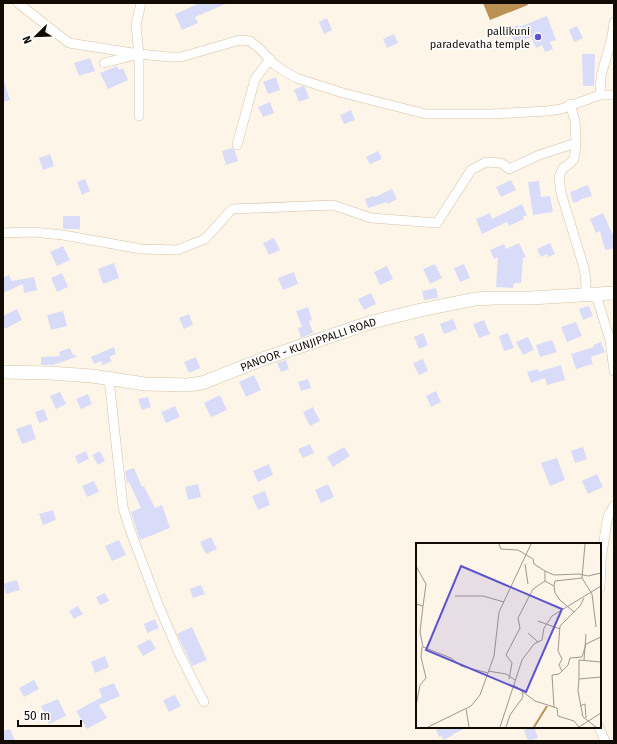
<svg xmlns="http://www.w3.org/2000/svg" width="617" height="744" font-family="'Fira Sans',sans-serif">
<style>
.water{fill:#bb9053}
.building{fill:#d9dcf8}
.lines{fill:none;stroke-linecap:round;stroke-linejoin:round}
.minor-casing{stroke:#d6c0a2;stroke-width:10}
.secondary-casing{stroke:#d6c0a2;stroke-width:14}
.minor{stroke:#fff;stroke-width:9}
.secondary{stroke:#fff;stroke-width:13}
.poi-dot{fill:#5e55cd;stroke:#fff;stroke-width:1.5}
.labels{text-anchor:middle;stroke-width:3;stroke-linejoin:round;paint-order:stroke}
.poi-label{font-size:11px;fill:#120b03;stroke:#fff;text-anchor:end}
.street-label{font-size:11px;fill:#120b03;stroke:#fff}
.inset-river{fill:none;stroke:#bb9053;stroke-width:2}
.inset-road{fill:none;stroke:#a0978d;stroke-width:1}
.view{fill:#5e55cd;fill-opacity:0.15;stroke:#5e55cd;stroke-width:2}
.inset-edge{fill:none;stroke:#120b03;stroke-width:2}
</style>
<rect width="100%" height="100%" fill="#fef5e9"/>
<path class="water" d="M 483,3 L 527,3 L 528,5 L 490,20 Z"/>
<path class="building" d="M 200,3 L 228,3 L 195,17 L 198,23 L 182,30 L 175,14 Z
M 547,16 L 556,40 L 550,42 L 553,49 L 545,52 L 542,45 L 536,48 L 531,37 L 516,44 L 508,30 L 518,25 L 519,27 Z
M 327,18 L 332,30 L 324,34 L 319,22 Z
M 577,26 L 583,38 L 574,42 L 569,30 Z
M 394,34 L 398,43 L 387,48 L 383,39 Z
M 582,54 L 595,54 L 594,86 L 583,86 Z
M 90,58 L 95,71 L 79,76 L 74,63 Z
M 117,66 L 119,70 L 123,68 L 128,80 L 108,89 L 100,73 Z
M 276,77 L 280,90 L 268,94 L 263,82 Z
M 3,82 L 4,82 L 10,100 L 3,102 Z
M 302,86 L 305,87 L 309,98 L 299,102 L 294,90 Z
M 270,102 L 274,113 L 263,117 L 258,107 Z
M 351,110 L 355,120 L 344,124 L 340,115 Z
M 232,148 L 235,151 L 238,161 L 226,165 L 222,151 Z
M 378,151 L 382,159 L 370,164 L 366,157 Z
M 50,154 L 54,166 L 43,170 L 39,158 Z
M 85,179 L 90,191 L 82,195 L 77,182 Z
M 511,180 L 516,190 L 501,197 L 496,187 Z
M 539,181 L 541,197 L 550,196 L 553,212 L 533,215 L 528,182 Z
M 588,185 L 592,196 L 579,200 L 580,201 L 573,203 L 570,192 L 579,189 L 579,188 Z
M 392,189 L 397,199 L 388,204 L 387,202 L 368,208 L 365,199 L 374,196 L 375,197 Z
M 522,204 L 527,216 L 523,216 L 524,219 L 509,226 L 507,222 L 482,234 L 476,219 L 490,213 L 492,219 Z
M 603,213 L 612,233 L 614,233 L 614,248 L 605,250 L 600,231 L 596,233 L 590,219 Z
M 63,216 L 80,216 L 80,229 L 63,229 Z
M 274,238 L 280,250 L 269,255 L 263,243 Z
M 519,243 L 526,257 L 522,259 L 523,260 L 521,283 L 514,283 L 513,288 L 496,287 L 498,257 L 494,259 L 490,250 L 504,244 L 506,249 Z
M 550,243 L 555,254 L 548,257 L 547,254 L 541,257 L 537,249 Z
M 63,246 L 70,260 L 57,266 L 50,252 Z
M 114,263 L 119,278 L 103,284 L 98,269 Z
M 435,264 L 442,278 L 430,284 L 423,269 Z
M 464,264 L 470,278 L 460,282 L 454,268 Z
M 387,266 L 393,279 L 380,285 L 374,272 Z
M 294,272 L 298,284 L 283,290 L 278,278 Z
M 62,273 L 68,287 L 57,292 L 51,278 Z
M 9,275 L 12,281 L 34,277 L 37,290 L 24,293 L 23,284 L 3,293 L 3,278 Z
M 436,288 L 438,298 L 424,300 L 422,291 Z
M 371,293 L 376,304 L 364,310 L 358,299 Z
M 589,306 L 593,316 L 583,320 L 579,309 Z
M 308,307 L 312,320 L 309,321 L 313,333 L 301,338 L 298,328 L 302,327 L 296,311 Z
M 17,309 L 22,320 L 5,329 L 3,324 L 3,316 Z
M 63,311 L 67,326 L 51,330 L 47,315 Z
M 189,314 L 193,325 L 184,329 L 179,318 Z
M 453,319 L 457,329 L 444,334 L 440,324 Z
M 484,320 L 490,334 L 479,338 L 473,324 Z
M 576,322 L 582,336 L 567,342 L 561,327 Z
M 423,333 L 428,345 L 419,349 L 414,337 Z
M 508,333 L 514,348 L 504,351 L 499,336 Z
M 528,337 L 534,350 L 523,355 L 516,342 Z
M 552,340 L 557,352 L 540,357 L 536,345 Z
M 601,342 L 605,352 L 591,357 L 593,364 L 576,369 L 571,354 L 594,347 L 593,345 Z
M 114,347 L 116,354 L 109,357 L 112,361 L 103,365 L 101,361 L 94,364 L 91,357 Z
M 70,348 L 73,355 L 76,355 L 76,357 L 53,365 L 41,365 L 41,357 L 60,356 L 59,352 Z
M 196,357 L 200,368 L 189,373 L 184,362 Z
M 423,359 L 428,371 L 419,375 L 413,363 Z
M 286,360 L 289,369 L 281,372 L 277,363 Z
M 561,365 L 565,380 L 547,385 L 545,378 L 531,383 L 527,372 L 538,369 L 538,372 Z
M 254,375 L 261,390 L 246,397 L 239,382 Z
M 308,379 L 311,388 L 301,391 L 298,382 Z
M 436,391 L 441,402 L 431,407 L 426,396 Z
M 60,392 L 66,404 L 56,409 L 50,396 Z
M 88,394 L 92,404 L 81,409 L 76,399 Z
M 220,395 L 227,410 L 211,417 L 204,403 Z
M 148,397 L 151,407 L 142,410 L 138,399 Z
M 175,406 L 180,417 L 166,423 L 161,412 Z
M 313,407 L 320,421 L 310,426 L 303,412 Z
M 44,409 L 48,420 L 39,423 L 35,412 Z
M 31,424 L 36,439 L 22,444 L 16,429 Z
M 310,444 L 314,453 L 303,458 L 298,449 Z
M 344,447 L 350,456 L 333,467 L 327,457 Z
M 583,447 L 587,459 L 575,463 L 571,451 Z
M 86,451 L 89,459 L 78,464 L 75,456 Z
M 100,451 L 105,461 L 98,465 L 92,455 Z
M 557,458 L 565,480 L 550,486 L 541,463 Z
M 269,464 L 273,475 L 258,482 L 253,471 Z
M 134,468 L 142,487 L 144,486 L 155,508 L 162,505 L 170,528 L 140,540 L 131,512 L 141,508 L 129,482 L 127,483 L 125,471 Z
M 597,474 L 603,487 L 588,494 L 582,481 Z
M 94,481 L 99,492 L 87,497 L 82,486 Z
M 198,484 L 201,497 L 188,500 L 185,487 Z
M 328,484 L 334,497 L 321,503 L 315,490 Z
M 265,491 L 270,505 L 258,510 L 252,496 Z
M 53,510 L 56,520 L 43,525 L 39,514 Z
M 211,537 L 217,549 L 206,554 L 200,542 Z
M 119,540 L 126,555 L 112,561 L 105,546 Z
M 17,580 L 20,590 L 6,594 L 3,584 Z
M 201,585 L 205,594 L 193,598 L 190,589 Z
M 105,593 L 109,601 L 100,605 L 96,597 Z
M 78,606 L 83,614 L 74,619 L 69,611 Z
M 155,619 L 159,628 L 147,633 L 144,624 Z
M 192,627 L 207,660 L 192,666 L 177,634 Z
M 150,639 L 156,649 L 143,656 L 137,646 Z
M 105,656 L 109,667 L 95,673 L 91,662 Z
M 34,680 L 39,689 L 24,697 L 19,688 Z
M 114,683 L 120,696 L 99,705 L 107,718 L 87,729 L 76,711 L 102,697 L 99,689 Z
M 175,695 L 181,706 L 169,712 L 163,700 Z
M 58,699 L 66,716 L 49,724 L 41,706 Z
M 438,727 L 469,727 L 453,734 L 453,735 L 443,740 L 442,736 L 439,737 L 436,730 L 439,729 Z
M 534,727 L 538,738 L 528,741 L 524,730 Z
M 10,729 L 15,741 L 3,741 L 3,731 Z"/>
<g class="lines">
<defs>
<path id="minor" d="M 18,3 L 69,43 L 139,54 L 169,57 L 181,57 L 240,40 L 250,41 L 260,49 L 274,64 L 284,71 L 296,78 L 343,93 L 426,114 L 492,114 L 547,111 L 561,109 L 600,95 L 614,95
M 104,63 L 135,55
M 600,95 L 601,76 L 612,37 L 614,22
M 570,104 L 575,121 L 576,143 L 575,153 L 574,159 L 568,165 L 563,168 L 559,177 L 561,193 L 581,258 C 586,272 586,281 586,295
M 139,116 L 139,54 L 136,25 L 141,3
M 237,145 L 255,79 L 270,59
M 3,233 L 33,232 L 63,235 L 141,249 L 177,250 L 205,239 L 232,209 L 333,205 L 371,218 L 437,223 L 471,170 L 486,162 L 501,163 L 509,169 L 539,155 L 576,143
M 596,295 L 610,340 L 614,371
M 109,379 L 123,507 L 129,527 L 158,604 L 179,653 L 204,702
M 600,588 L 601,560 L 607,521 L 609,514 L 614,506
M 599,727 L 605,741"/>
<g id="secondary">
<path id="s1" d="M 3,372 L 50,373 L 92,376 L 145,384 L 188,385 L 202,383 L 263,359 L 369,323 L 388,318 L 421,310 L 475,299 L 494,298 L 531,298 L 614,293"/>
</g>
</defs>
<use href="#minor" class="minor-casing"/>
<use href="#secondary" class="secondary-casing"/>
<use href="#minor" class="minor"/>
<use href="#secondary" class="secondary"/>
</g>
<circle class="poi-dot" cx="538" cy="37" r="4"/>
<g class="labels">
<g class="poi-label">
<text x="530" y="35">pallikuni<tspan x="530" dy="13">paradevatha temple</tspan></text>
</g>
<g class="street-label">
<text dy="4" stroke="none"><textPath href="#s1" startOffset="313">PANOOR - KUNJIPPALLI ROAD</textPath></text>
</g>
</g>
<g transform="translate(416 543)">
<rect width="185" height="185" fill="#fef5e9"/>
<path class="inset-river" d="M 118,184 L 131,163"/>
<path class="inset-road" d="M 83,1 L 85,6 L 102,7 L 117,16 L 118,21 L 129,28 L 129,38 L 138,43 L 139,50 L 144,57 L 158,69M 109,21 L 112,41M 0,23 L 10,41 L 7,63M 129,28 L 138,32 L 163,31 L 172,33 L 185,30M 166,35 L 176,51 L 180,84M 138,43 L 139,38 L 166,35 L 169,1M 39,53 L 67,53 L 88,59M 0,61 L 7,63 L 4,89 L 7,104 L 35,115 L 45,123 L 72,130M 122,78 L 144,86M 112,90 L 122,99M 168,117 L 170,91M 72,128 L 90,131 L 99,137M 146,128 L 143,122 L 146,116 L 142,108 L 144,83 L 164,63 L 168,55M 93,136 L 96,120 L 90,112 L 104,85 L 102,75 L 117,46 L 129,38M 163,136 L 163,117 L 185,119M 98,142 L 119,158 L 141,165 L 142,173 L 158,178 L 163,184M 0,163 L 4,142 L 10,135 L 5,114 L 6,104M 164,163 L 169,161 L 170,175M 138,164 L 136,132 L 143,131 L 152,122 L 154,115 L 166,114 L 170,101 L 185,94M 50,166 L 53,184M 12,184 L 55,163 L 64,152 L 78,113 L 83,69 L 115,1M 84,184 L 106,117 L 118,101 L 126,97 L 128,85 L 136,73 L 185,43M 90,184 L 94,172 L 107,154 L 106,147M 163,184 L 185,170M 180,184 L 167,174 L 162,148 L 163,136 L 185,134"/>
<path class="view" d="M 45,23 L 146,66 L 110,149 L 10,107 Z"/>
<rect width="185" height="185" class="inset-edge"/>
</g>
<rect width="617" height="744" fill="none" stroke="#120b03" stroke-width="8"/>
<g transform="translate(36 36) rotate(247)" stroke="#ffffff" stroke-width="3" paint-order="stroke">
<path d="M0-3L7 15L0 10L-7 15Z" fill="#120b03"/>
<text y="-6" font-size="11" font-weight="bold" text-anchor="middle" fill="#120b03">N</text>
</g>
<path d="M18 720v6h63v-6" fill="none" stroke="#120b03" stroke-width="2"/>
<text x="24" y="720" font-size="12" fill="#120b03" stroke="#ffffff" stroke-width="3" paint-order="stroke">50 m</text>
</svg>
